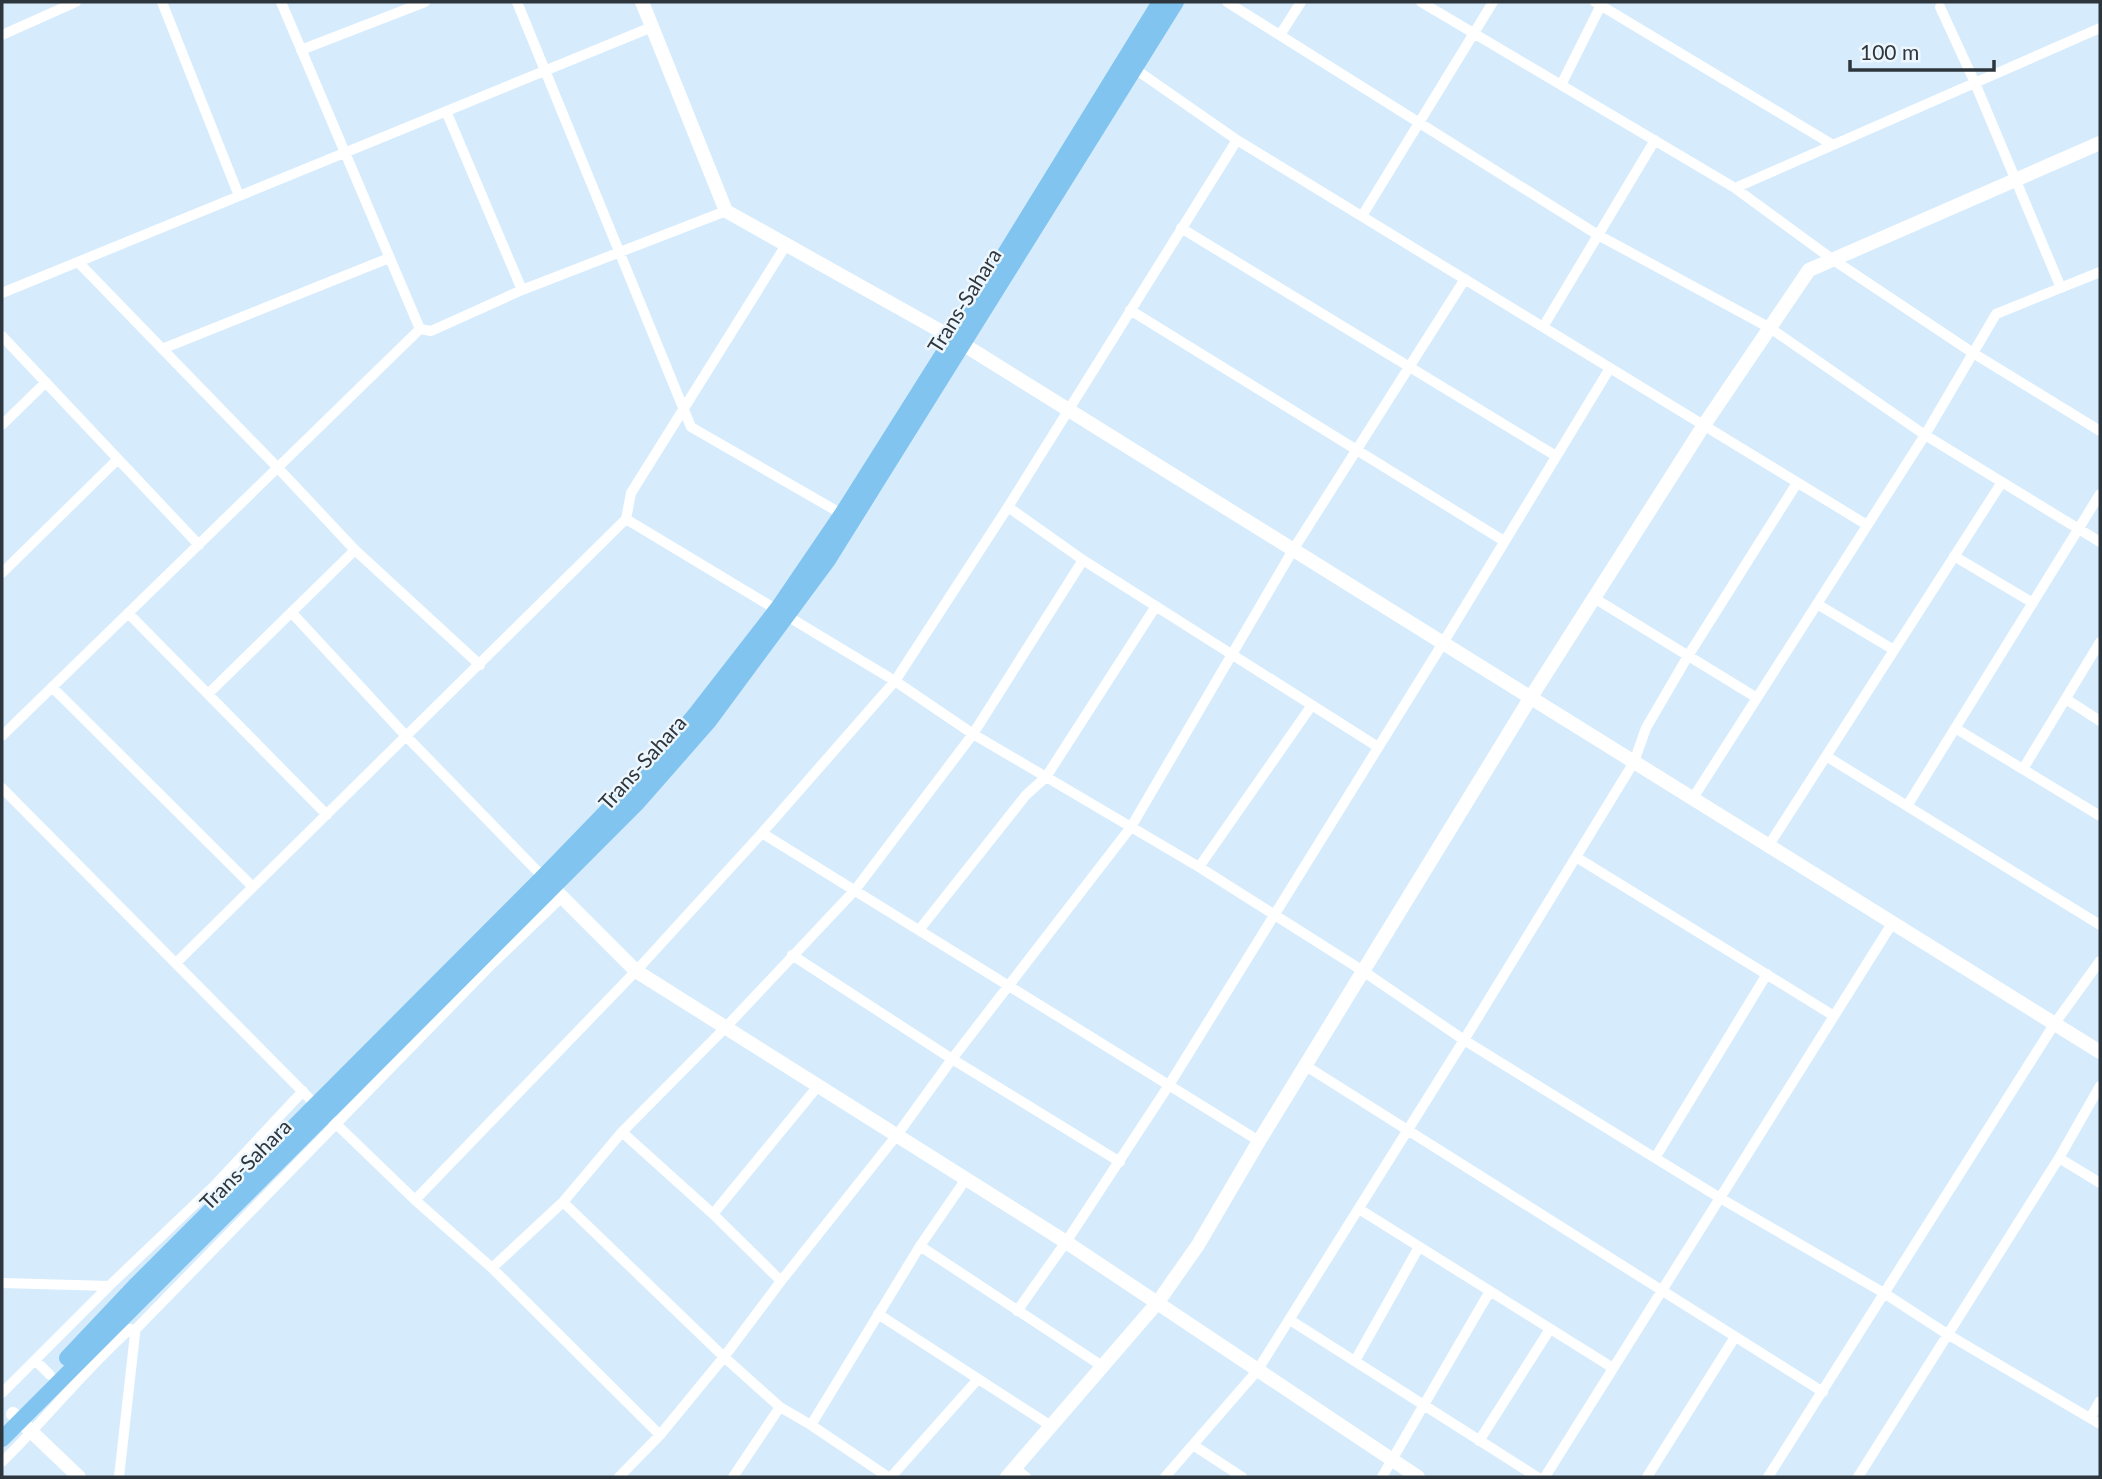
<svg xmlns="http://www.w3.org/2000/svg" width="2102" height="1479" font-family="Lato,sans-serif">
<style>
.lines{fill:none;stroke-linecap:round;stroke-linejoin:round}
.street{stroke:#fff;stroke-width:10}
.secondary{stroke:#fff;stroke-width:14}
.primary{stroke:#81c4ef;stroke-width:16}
.labels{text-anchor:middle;stroke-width:5;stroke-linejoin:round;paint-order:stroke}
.street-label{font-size:21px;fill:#2e363d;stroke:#eef7fe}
</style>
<rect width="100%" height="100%" fill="#d6ecfd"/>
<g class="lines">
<path class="street" d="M 162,2 L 239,196
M 281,2 L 420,329
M 517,2 L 691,427 L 842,514
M 1227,2 L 1598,235 L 1770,328 L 1925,435 L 2100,542
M 1421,2 L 1735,188 L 1832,259 L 1973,353 L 2100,431
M 1595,2 L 1833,145
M 1940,7 L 1975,83 L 2061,288
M 2,35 L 76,2
M 1280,35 L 1301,2
M 301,50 L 425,2
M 1135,69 L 1237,140 L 1867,525
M 1561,85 L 1601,5
M 446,111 L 522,290
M 1735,188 L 2100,28
M 1362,216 L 1493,2
M 1181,228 L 1556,456
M 78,262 L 278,468 L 355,550 L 480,665
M 2,293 L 652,27
M 1130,310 L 1504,541
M 1543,327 L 1655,140
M 420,329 L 431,331 L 522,290 L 726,211
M 2,336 L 199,545
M 162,349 L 389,258
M 2,425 L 46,382
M 1008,507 L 1083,560 L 1378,747
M 626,519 L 895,681 L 973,734 L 1199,867 L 1363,971 L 1464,1040 L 1720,1198 L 1884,1293 L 1947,1334 L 2100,1424
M 1954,556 L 2033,603
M 2,573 L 118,459
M 1594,598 L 1757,698
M 1817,604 L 1894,650
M 292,613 L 406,736 L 543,877
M 129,614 L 327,815
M 52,687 L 253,887
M 208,694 L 355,550
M 2066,699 L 2100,721
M 1955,728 L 2100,816
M 2,736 L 420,329
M 1826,756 L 2100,925
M 2023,769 L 2100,642
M 2,788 L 316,1105
M 1693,798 L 1925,435 L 1996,314 L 2100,272
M 1907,806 L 2100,494
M 762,833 L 1259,1141
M 1769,845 L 2002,482
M 1576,857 L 1834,1016
M 1199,867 L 1312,705
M 919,930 L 1026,795 L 1046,777 L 1156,606
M 792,955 L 952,1059 L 1120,1162
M 176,963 L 626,519 L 631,493 L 786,245
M 1306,1066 L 1823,1392
M 2100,1086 L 2059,1158 L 2100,1183
M 332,1120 L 415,1200 L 492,1268 L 660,1435
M 622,1132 L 713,1214 L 781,1281
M 1655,1158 L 1767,974
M 415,1200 L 636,971 L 762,833 L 895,681 L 1008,507 L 1237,140
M 563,1202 L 724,1357 L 780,1407 L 811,1425 L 888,1477
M 1359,1209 L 1613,1368
M 713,1214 L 818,1086
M 920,1246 L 1102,1366
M 492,1268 L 563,1202 L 622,1132 L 725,1028 L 855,890 L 973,734 L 1083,560
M 2,1283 L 109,1286
M 1017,1311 L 1066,1242 L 1169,1085 L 1443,643 L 1610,368
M 878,1314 L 1051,1426
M 1290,1320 L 1537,1477
M 135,1330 L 490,966 L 562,897
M 35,1360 L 50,1375
M 1355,1361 L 1419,1247
M 2,1393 L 109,1286 L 215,1185 L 303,1091
M 2090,1418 L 2100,1401
M 811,1425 L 920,1246 L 966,1179
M 1479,1441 L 1550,1329
M 1193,1445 L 1242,1477
M 2,1462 C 46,1419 84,1370 130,1329 L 135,1330 L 135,1334 L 119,1477
M 1015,1468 L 1026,1477
M 619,1477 L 660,1435 L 724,1357 L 781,1281 L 897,1135 L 952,1059 L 1131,827 L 1293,550 L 1465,279
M 733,1477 L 780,1407
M 891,1477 L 978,1379
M 1165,1477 L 1257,1371 L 1464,1040 L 1634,762 L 1646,728 L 1688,656 L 1797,483
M 1382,1477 L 1490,1291
M 1545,1477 L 1893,922
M 1647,1477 L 1735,1337
M 1768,1477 L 2055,1023 L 2100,961
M 1858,1477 L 2059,1158"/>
<path class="secondary" d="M 642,2 L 726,211 L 953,338 L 2100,1052
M 546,881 L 636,971 L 1066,1242 L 1418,1477
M 13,1414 L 79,1477
M 1007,1477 L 1158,1302 L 1198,1245 L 1259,1141 L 1531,697 L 1704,425 L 1809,270 L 2100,143"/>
<path class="primary" d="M 67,1358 L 135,1286 L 543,877 L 664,752 L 698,711 L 778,608 L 842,514 L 953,338 L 1160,2
M 2,1439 L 638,802 L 709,721 L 828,560 L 1176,2"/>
</g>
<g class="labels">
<g class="street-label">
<text transform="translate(965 301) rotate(-58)" y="7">Trans-Sahara</text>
<text transform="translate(643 763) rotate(-48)" y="7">Trans-Sahara</text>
<text transform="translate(246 1165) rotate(-45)" y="7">Trans-Sahara</text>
</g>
</g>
<rect width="2102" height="1479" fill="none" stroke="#2e363d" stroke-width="7"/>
<path d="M1850 60v10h144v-10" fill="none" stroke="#2e363d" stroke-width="3.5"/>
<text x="1860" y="60" font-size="21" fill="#2e363d" stroke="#eef7fe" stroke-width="5" paint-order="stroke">100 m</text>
</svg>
